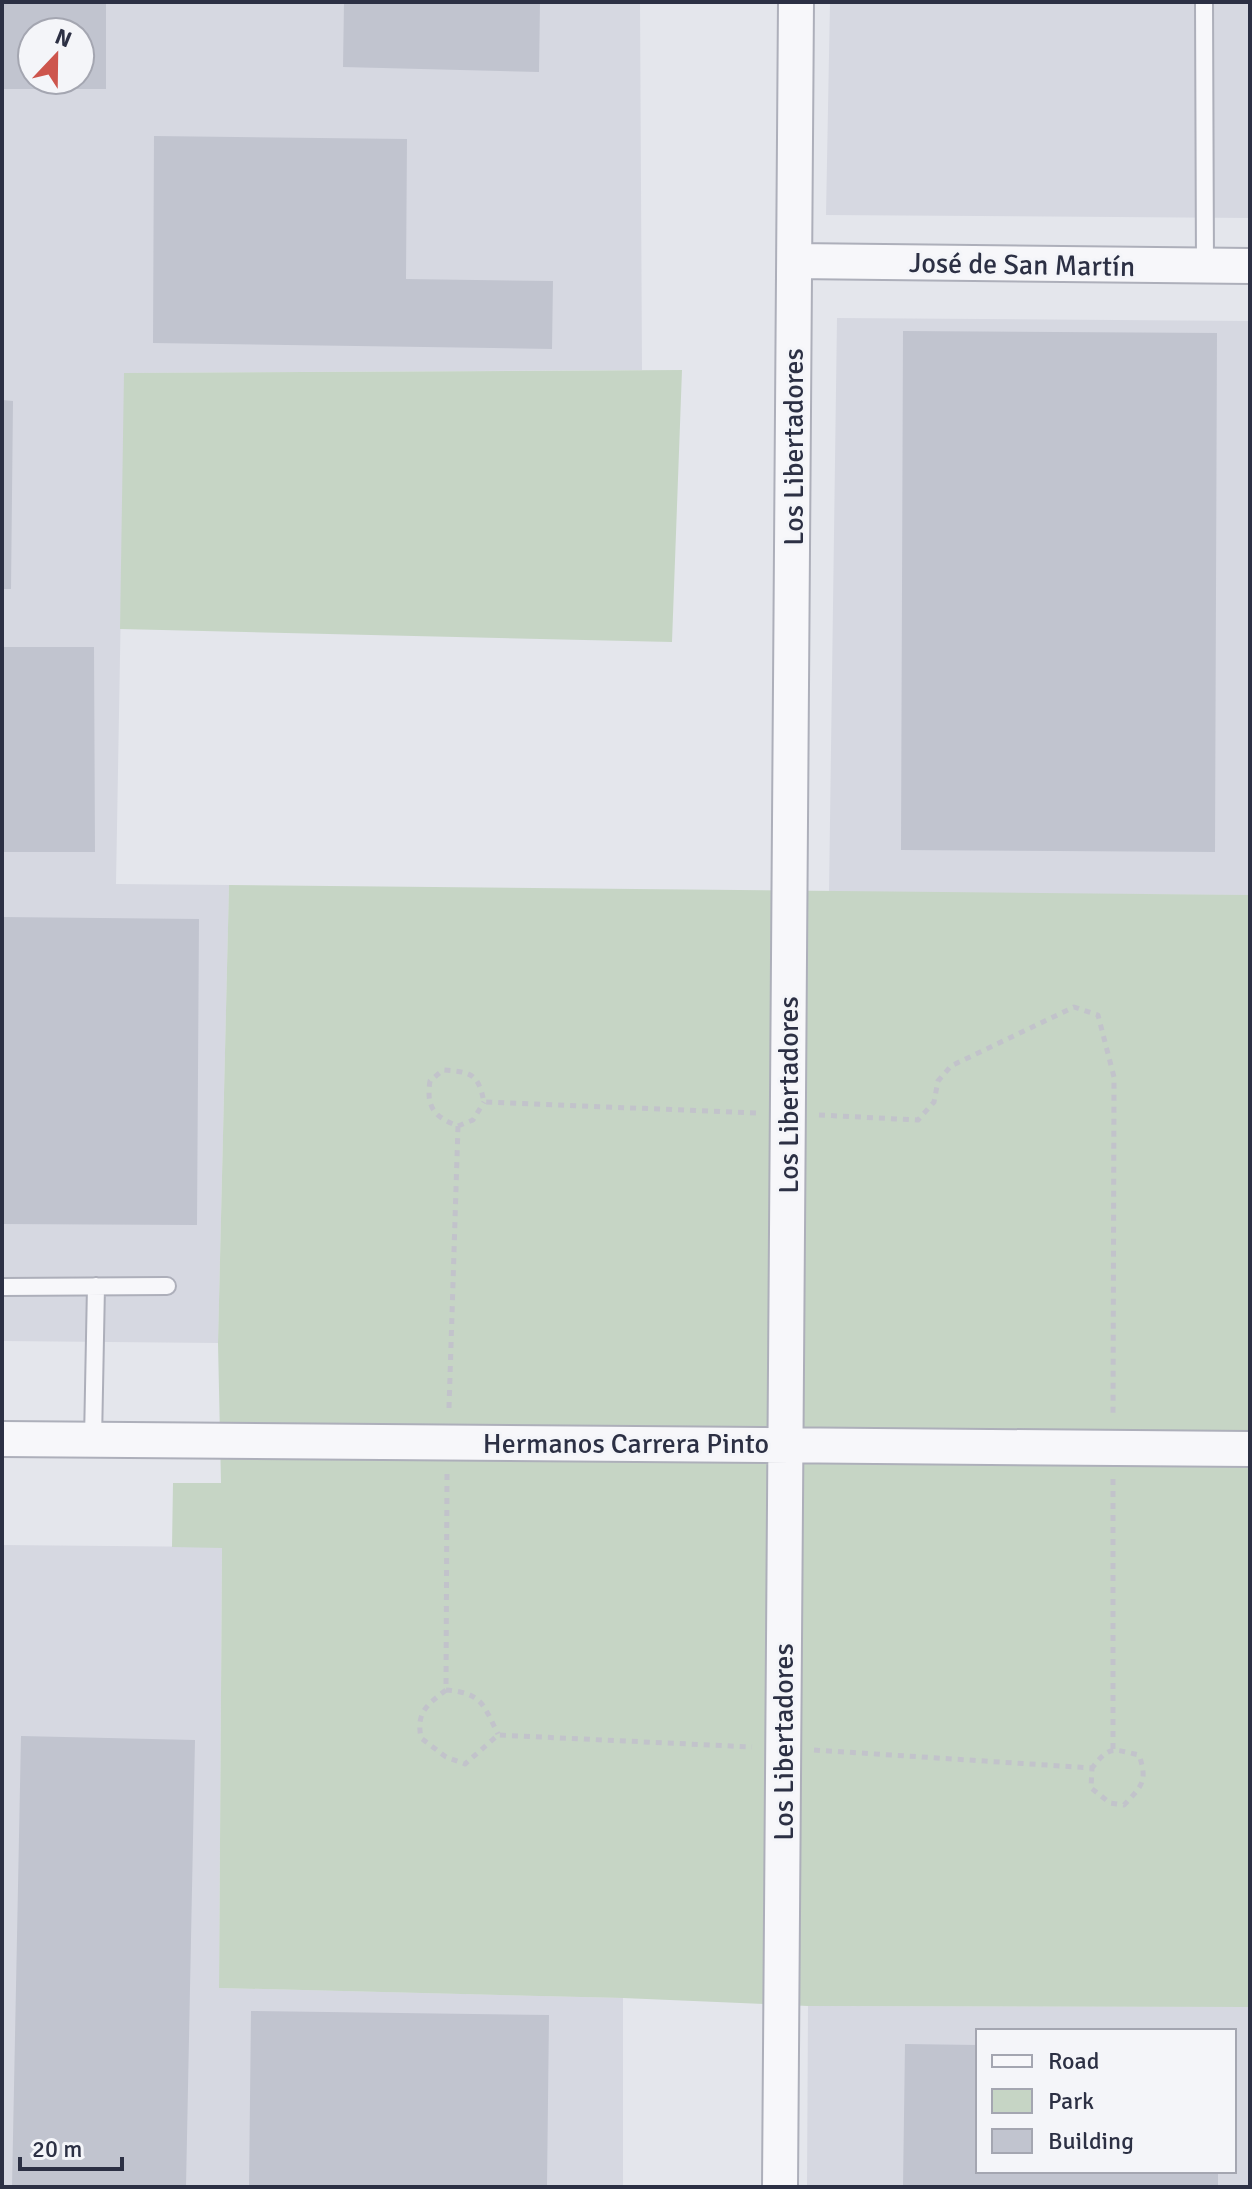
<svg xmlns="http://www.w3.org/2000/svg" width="1252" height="2189" font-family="Signika,sans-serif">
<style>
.built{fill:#d6d8e1;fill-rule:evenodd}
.green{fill:#c6d5c5}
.building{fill:#c1c4cf;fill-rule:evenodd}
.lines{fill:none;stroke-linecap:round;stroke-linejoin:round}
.lane-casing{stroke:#adafba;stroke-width:20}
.street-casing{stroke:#adafba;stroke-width:38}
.path{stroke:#c2c3cb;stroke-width:5;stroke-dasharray:6 6;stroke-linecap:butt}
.lane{stroke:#f7f7fa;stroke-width:16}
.street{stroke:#f7f7fa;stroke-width:34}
.labels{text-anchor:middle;stroke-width:6;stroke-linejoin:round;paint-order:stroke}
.street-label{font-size:28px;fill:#2c3044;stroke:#f4f5f9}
</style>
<rect width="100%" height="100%" fill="#e4e6ec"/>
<path class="built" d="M 2,2 L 640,2 L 642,370 L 125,373 L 116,884 L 229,885 L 218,1343 L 2,1341 ZM 32,32 L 80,32 L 80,80 L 32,80 Z
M 830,2 L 1250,2 L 1250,218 L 826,215 Z
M 837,318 L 1250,321 L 1250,895 L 829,893 Z
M 2,1545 L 222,1547 L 219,1988 L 623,1998 L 623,2187 L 2,2187 Z
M 1250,1750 L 1250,2187 L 807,2187 L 808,2006 L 1249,2007 ZM 978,2031 L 1234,2031 L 1234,2171 L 978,2171 Z"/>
<path class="green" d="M 682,370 L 672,642 L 120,629 L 124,373 Z
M 229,885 L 1250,895 L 1249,2007 L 808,2006 L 623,1998 L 219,1988 L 222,1548 L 172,1547 L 173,1483 L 221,1483 L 218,1343 Z"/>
<path class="building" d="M 2,2 L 106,2 L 106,89 L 2,89 ZM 32,32 L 80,32 L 80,80 L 32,80 Z
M 344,2 L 540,2 L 539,72 L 343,67 Z
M 154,136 L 407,139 L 406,279 L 553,281 L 552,349 L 153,343 Z
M 903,331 L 1217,333 L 1215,852 L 901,850 Z
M 2,400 L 13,401 L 11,589 L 2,589 Z
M 2,647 L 94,647 L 95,852 L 2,852 Z
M 2,917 L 199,919 L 197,1225 L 2,1224 Z
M 21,1736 L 195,1740 L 186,2187 L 12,2187 Z
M 251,2011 L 549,2015 L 547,2187 L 249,2187 Z
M 905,2044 L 978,2045 L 978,2171 L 1218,2171 L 1218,2187 L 903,2187 Z"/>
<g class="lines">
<defs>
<path id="lane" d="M 1204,2 L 1205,265
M 2,1287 L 167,1286
M 93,1440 L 96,1286"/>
<path id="street" d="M 795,261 L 1250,266
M 2,1439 L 1250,1449
M 780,2187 L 796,2"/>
</defs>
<use href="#lane" class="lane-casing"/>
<use href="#street" class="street-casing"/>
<path class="path" d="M 819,1115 L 918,1120 L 934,1102 L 938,1081 L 951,1066 L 1074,1007 L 1098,1015 L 1114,1077 L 1113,1417
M 458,1126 L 473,1120 L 484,1102
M 449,1408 L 458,1126 C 434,1117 426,1107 430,1081 L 443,1070 C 471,1072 478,1073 484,1102 L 757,1113
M 447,1474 L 446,1690 C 427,1705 416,1712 421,1738 L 446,1757 L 465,1764 L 498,1735 L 752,1747
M 446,1690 C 482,1693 483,1704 498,1734
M 1113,1749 L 1113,1479
M 814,1750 L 1092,1768 L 1091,1788 L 1110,1803 L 1124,1805 C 1142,1786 1148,1781 1139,1755 C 1112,1749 1110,1745 1092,1768"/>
<use href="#lane" class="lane"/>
<use href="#street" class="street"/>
</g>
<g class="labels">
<g class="street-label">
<text transform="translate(1022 264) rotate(1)" y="10">José de San Martín</text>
<text transform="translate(793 447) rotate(-90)" y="10">Los Libertadores</text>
<text transform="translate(788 1095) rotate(-90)" y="10">Los Libertadores</text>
<text x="626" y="1453">Hermanos Carrera Pinto</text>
<text transform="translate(783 1742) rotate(-90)" y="10">Los Libertadores</text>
</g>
</g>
<rect width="1252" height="2189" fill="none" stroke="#2c3044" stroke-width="8"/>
<rect x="976" y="2029" width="260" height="144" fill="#f4f5f9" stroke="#a4a6b1" stroke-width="2"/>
<rect x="992" y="2055" width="40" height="12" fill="#f7f7fa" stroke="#a4a6b1" stroke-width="2"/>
<text x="1048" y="2069" font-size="24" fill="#2c3044">Road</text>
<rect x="992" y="2089" width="40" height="24" fill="#c6d5c5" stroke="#a4a6b1" stroke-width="2"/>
<text x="1048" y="2109" font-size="24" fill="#2c3044">Park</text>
<rect x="992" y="2129" width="40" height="24" fill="#c1c4cf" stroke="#a4a6b1" stroke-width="2"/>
<text x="1048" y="2149" font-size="24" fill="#2c3044">Building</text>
<g transform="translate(56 56) rotate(22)"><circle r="38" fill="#f4f5f9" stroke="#a4a6b1" stroke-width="2"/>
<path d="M0-6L14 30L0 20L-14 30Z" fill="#cd554d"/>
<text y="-12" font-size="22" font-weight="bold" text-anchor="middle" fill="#2c3044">N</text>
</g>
<path d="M20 2157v12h102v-12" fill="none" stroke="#2c3044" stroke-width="4"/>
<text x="32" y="2157" font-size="24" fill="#2c3044" stroke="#f4f5f9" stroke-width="6" paint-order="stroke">20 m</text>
</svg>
